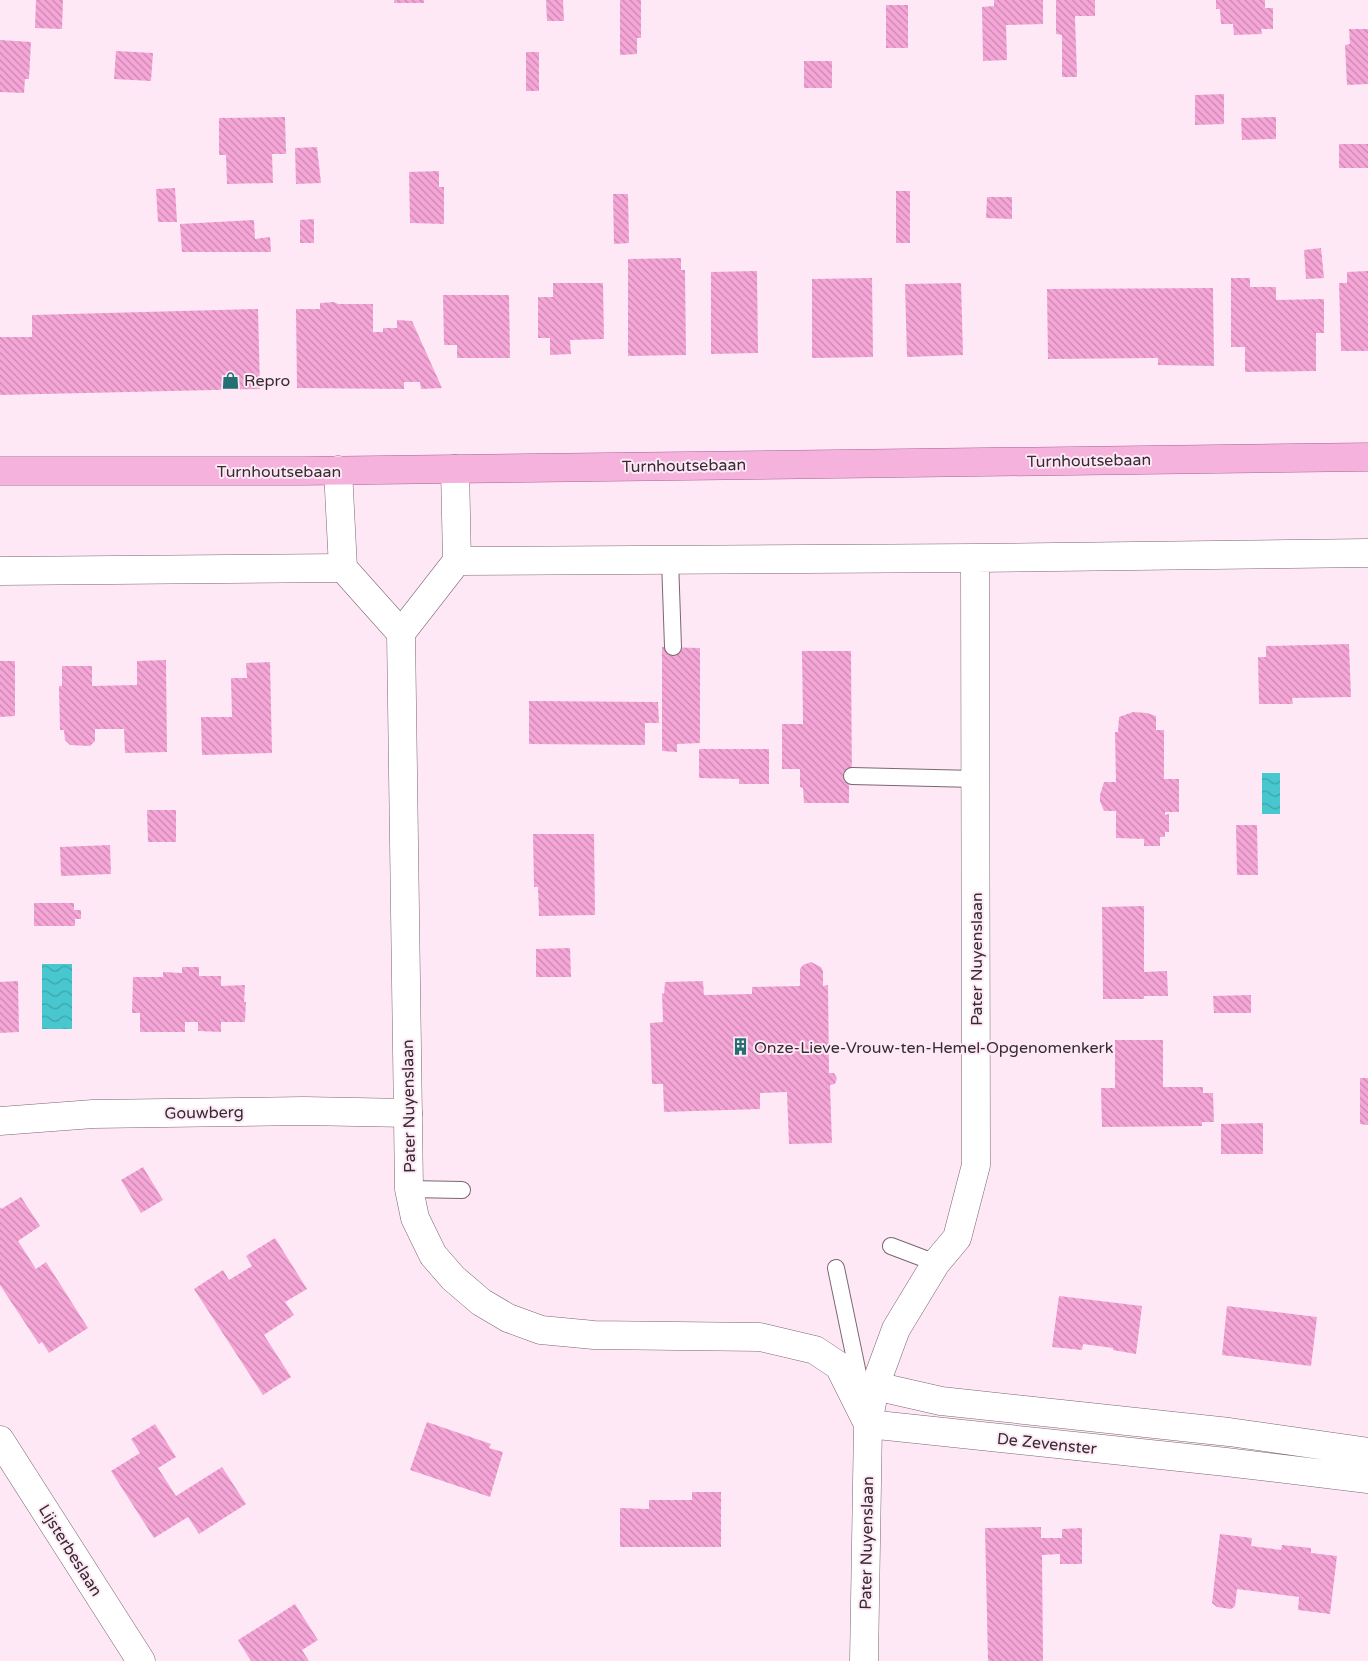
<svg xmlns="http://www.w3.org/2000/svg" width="1368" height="1661" font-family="'Varela Round',sans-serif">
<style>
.water{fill:url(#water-waves)}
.building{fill:url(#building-back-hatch)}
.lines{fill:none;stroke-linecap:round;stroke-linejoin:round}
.lane-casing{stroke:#7a6672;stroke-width:18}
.street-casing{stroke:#7a6672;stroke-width:29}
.secondary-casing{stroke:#7a6672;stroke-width:29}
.primary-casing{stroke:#ac6292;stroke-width:29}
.lane{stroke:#fff;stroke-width:16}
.street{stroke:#fff;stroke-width:28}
.secondary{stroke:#fff;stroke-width:28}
.primary{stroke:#f4b2dd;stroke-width:28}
.labels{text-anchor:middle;stroke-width:4;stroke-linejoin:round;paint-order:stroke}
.poi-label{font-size:16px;fill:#342c31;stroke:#ffe8f5;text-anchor:start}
.street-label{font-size:16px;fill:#342c31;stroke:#ffe8f5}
</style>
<defs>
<pattern id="water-waves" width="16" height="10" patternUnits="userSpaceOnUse" patternTransform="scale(1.25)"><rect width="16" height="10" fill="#48c8ce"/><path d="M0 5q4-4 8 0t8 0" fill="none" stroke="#3da3a8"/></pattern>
<pattern id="building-back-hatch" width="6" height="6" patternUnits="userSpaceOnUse" patternTransform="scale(1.25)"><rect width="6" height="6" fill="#f5a6d7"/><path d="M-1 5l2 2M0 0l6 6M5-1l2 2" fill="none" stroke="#c787af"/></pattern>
</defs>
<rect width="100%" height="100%" fill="#ffe8f5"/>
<path class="water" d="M 1262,773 L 1280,773 L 1280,814 L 1262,814 Z
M 42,964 L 72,964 L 72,1029 L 42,1029 Z"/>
<path class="building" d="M 36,0 L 63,0 L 62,29 L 35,28 Z
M 394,0 L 424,0 L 424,3 L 394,3 Z
M 546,0 L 563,0 L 564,21 L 547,21 Z
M 620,0 L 641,0 L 641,38 L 637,38 L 637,54 L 620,55 Z
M 994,0 L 1043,0 L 1043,24 L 1006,25 L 1007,60 L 983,61 L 982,7 L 994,6 Z
M 1056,0 L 1095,0 L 1095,16 L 1075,16 L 1077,77 L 1062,77 L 1062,35 L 1056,34 Z
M 1216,0 L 1265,0 L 1265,8 L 1273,8 L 1273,29 L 1261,29 L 1262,34 L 1234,35 L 1233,24 L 1221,24 L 1220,9 L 1216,9 Z
M 886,5 L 908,5 L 908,48 L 886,48 Z
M 1349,29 L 1368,29 L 1368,84 L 1347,85 L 1345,45 L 1350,44 Z
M 0,40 L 31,42 L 29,79 L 25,79 L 24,93 L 0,92 Z
M 116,51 L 153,53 L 151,81 L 114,79 Z
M 526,52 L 539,52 L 539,91 L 526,91 Z
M 804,61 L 832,61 L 832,88 L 804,88 Z
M 1224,94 L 1224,124 L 1195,125 L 1195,95 Z
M 285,117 L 286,154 L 272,154 L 273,183 L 227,184 L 226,155 L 219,155 L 219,118 Z
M 1276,117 L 1276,139 L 1242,140 L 1241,118 Z
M 1339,144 L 1368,144 L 1368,168 L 1339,168 Z
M 317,147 L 321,183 L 296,184 L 295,148 Z
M 439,171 L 439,187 L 444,187 L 444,224 L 410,223 L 409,172 Z
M 175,188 L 177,222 L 158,222 L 156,189 Z
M 896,191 L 910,191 L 910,243 L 896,243 Z
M 613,194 L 628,194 L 629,243 L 614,244 Z
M 987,197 L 1012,197 L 1012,219 L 986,218 Z
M 314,219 L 314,243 L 300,243 L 300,220 Z
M 254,220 L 255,239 L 270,237 L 271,252 L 182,252 L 180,224 Z
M 1321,248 L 1324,278 L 1306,279 L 1304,250 Z
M 681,258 L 681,270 L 685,270 L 686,355 L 628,356 L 628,259 Z
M 757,271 L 758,353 L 711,354 L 711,272 Z
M 1368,271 L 1368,351 L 1341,351 L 1339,283 L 1347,283 L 1347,272 Z
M 872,278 L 873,357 L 812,358 L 812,279 Z
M 1231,278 L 1250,278 L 1250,287 L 1276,287 L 1276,300 L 1324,299 L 1324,333 L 1316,333 L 1316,371 L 1245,372 L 1245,347 L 1231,347 Z
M 553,283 L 603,283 L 604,339 L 570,340 L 571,354 L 550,355 L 550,338 L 538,338 L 538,297 L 553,297 Z
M 961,283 L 963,355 L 907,357 L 905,284 Z
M 1213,288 L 1214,366 L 1158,365 L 1158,358 L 1048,359 L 1047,289 Z
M 443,295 L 509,295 L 510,358 L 457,358 L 457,345 L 444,345 Z
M 334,302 L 338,304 L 373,304 L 373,332 L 383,332 L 383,328 L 397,328 L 397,320 L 412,321 L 442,388 L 421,389 L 420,382 L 404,382 L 404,389 L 297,388 L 296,309 L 320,309 L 320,303 Z
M 258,309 L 260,389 L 0,395 L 0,337 L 32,337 L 32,315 Z
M 1349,644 L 1351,697 L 1292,698 L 1293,704 L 1259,704 L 1258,657 L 1266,657 L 1266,646 Z
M 662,647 L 700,648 L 700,743 L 677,744 L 677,752 L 662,751 Z
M 802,651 L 851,651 L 852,785 L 849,785 L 849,803 L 804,803 L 803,788 L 800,787 L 800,769 L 782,769 L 782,724 L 803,724 Z
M 166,660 L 167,752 L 125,753 L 124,729 L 95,729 L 95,741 L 90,746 L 70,745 L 65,740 L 64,730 L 60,730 L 59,686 L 62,686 L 62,666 L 92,666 L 92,686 L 137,685 L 137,661 Z
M 0,661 L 15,661 L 15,716 L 0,717 Z
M 270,662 L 272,753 L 202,755 L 201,717 L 232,717 L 231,678 L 247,678 L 246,663 Z
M 529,701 L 658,702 L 659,723 L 645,723 L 645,745 L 529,744 Z
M 1133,712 L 1147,713 L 1156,716 L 1156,730 L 1164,730 L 1164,779 L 1179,779 L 1179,812 L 1165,812 L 1165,815 L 1169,814 L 1169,832 L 1165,832 L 1165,837 L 1160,837 L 1160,846 L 1144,846 L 1144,839 L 1116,838 L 1116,811 L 1104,811 L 1100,801 L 1100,795 L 1104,782 L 1116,782 L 1115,732 L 1118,732 L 1119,717 Z
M 699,749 L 769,749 L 769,784 L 739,784 L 739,779 L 699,778 Z
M 147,810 L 176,810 L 176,842 L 148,842 Z
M 1236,825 L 1257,825 L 1258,875 L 1237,875 Z
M 533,834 L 594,834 L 595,915 L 539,916 L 538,887 L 534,887 Z
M 110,845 L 111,874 L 61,876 L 60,847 Z
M 34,903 L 74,903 L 74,910 L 81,910 L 81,919 L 75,919 L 75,926 L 34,926 Z
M 1144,906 L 1144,972 L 1167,971 L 1168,996 L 1144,996 L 1144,999 L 1103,999 L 1102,907 Z
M 570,948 L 571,977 L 536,977 L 536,949 Z
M 811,962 L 821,967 L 823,971 L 823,986 L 828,985 L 829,1073 L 834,1073 L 837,1078 L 835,1084 L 830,1085 L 832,1143 L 789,1144 L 787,1092 L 760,1093 L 760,1109 L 664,1112 L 663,1084 L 652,1084 L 650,1023 L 663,1022 L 662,993 L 664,994 L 665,982 L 703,981 L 704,995 L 752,994 L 752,987 L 800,986 L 800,969 L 803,965 Z
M 182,967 L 199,967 L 199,976 L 221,976 L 221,986 L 245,985 L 244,1002 L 246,1002 L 245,1022 L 221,1022 L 221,1032 L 198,1031 L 198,1022 L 185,1022 L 185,1032 L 140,1032 L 140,1013 L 132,1013 L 133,977 L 163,977 L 163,972 L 182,973 Z
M 18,981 L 19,1032 L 0,1033 L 0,982 Z
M 1251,995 L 1251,1013 L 1214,1013 L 1213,996 Z
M 1115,1040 L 1163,1040 L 1163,1087 L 1203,1087 L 1203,1093 L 1213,1093 L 1214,1122 L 1202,1122 L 1202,1126 L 1102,1127 L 1101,1088 L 1115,1088 Z
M 1360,1078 L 1368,1078 L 1368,1125 L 1360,1124 Z
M 1263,1123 L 1263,1154 L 1221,1154 L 1221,1124 Z
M 143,1167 L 163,1200 L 141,1213 L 121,1180 Z
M 21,1197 L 40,1226 L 18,1241 L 36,1269 L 46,1262 L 88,1328 L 49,1353 L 42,1342 L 39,1344 L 0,1285 L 0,1207 L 1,1209 Z
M 275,1238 L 307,1289 L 285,1302 L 294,1315 L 264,1335 L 291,1377 L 263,1395 L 194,1289 L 223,1270 L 229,1280 L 252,1266 L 246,1256 Z
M 1059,1296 L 1142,1306 L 1136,1354 L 1113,1350 L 1113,1348 L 1083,1344 L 1082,1350 L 1052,1347 Z
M 1227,1306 L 1317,1317 L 1311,1366 L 1222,1355 Z
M 427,1422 L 491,1444 L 489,1448 L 503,1452 L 490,1497 L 410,1470 Z
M 155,1424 L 176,1457 L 158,1468 L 176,1496 L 222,1467 L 246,1504 L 199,1534 L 188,1517 L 154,1538 L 111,1471 L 140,1453 L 131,1439 Z
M 692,1492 L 721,1492 L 721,1547 L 620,1547 L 620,1508 L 649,1509 L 649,1500 L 692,1500 Z
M 1041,1527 L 1041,1538 L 1062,1538 L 1062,1529 L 1082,1528 L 1082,1564 L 1060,1564 L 1060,1554 L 1042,1555 L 1043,1661 L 988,1661 L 985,1528 Z
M 1220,1534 L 1252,1538 L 1251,1546 L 1281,1550 L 1282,1545 L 1311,1548 L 1311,1553 L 1337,1556 L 1330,1614 L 1298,1610 L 1299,1597 L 1237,1589 L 1235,1606 L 1231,1609 L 1217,1607 L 1212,1603 Z
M 295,1604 L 318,1640 L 302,1650 L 309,1661 L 251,1661 L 238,1640 Z"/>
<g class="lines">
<defs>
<path id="lane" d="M 670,560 L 673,647
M 852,776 L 975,779
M 409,1189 L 462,1190
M 891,1246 L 936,1263
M 836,1268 L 862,1393"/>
<path id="street" d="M 975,558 L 976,1165 L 957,1238 L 936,1263 L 896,1329 L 875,1386 L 868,1424 L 1226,1462 L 1368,1479
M 457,561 L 975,558 L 1368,553
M 0,571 L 343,568
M 0,1121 L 93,1114 L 304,1111 L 408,1113
M 875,1386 L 941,1401 L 1229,1432 L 1368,1452
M 0,1440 L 141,1661"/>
<path id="secondary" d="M 338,470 L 343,568 L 401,633 L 409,1189 L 415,1218 L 433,1255 L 453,1278 L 481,1302 L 508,1318 L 541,1330 L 594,1335 L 760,1337 L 815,1350 L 839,1366 L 868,1424 L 864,1661
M 401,633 L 457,561 L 455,469"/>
<path id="primary" d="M 0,471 L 303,471 L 1368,457"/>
</defs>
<use href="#lane" class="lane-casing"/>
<use href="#street" class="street-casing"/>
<use href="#secondary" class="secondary-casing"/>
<use href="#primary" class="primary-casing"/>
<use href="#lane" class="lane"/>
<use href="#street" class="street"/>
<use href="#secondary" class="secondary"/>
<use href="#primary" class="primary"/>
</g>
<defs>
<symbol id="shop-bare" viewBox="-9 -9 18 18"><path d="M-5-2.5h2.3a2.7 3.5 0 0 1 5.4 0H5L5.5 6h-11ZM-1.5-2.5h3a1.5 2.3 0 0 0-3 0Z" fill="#236f72" stroke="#ffe8f5" stroke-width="2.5" paint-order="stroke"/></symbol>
<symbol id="building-bare" viewBox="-9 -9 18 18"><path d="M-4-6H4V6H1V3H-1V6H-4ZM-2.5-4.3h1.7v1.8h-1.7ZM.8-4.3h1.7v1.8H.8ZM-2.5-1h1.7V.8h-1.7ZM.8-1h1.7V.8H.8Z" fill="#236f72" stroke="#ffe8f5" stroke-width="2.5" paint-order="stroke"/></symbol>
</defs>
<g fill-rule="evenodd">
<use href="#shop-bare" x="218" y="368" width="25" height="25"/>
<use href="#building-bare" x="728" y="1034" width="25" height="25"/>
</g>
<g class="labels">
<g class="poi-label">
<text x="244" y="386">Repro</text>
<text x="754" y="1053">Onze-Lieve-Vrouw-ten-Hemel-Opgenomenkerk</text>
</g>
<g class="street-label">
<text transform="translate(1089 460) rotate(-1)" y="6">Turnhoutsebaan</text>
<text transform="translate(684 465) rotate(-1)" y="6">Turnhoutsebaan</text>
<text x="279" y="477">Turnhoutsebaan</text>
<text transform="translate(976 959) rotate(-90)" y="6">Pater Nuyenslaan</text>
<text transform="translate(408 1106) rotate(-91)" y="6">Pater Nuyenslaan</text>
<text transform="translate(204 1112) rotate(-1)" y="6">Gouwberg</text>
<text transform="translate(1047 1443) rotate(6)" y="6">De Zevenster</text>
<text transform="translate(866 1543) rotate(-89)" y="6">Pater Nuyenslaan</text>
<text transform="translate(71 1550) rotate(58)" y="6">Lijsterbeslaan</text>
</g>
</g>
</svg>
